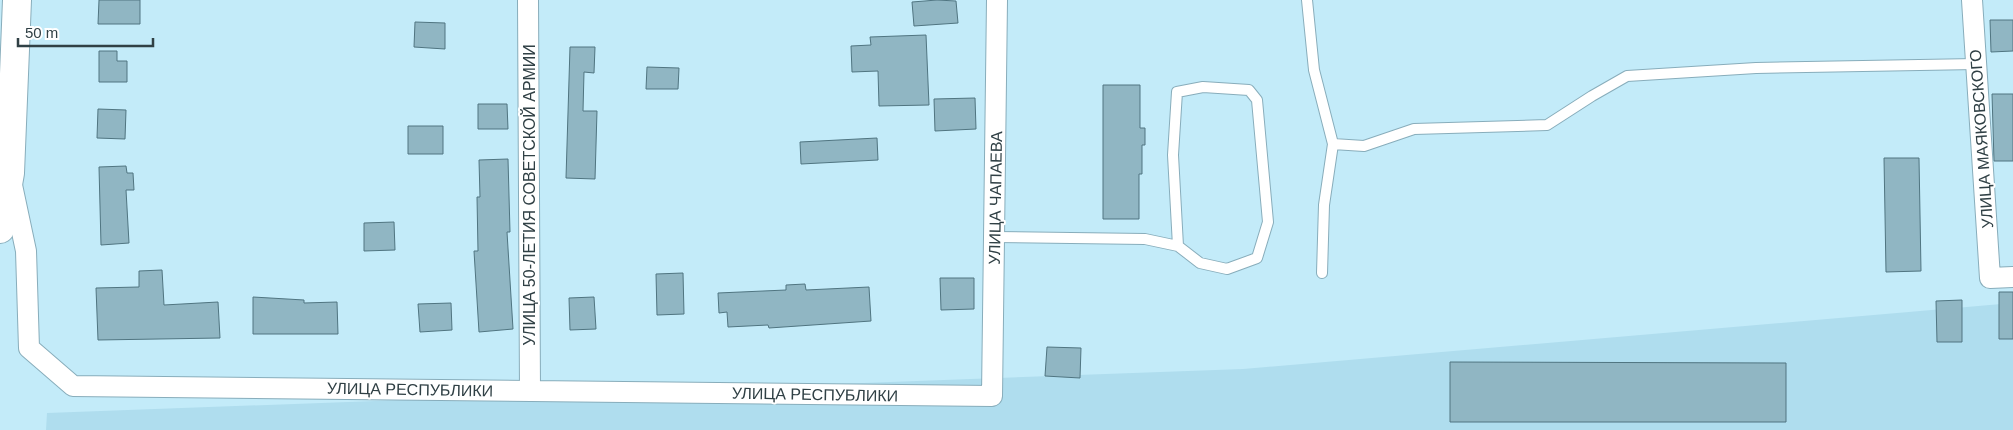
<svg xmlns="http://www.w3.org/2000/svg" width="2013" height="430" font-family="Arial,sans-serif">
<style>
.built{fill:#afddee}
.building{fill:#90b6c3;stroke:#507581}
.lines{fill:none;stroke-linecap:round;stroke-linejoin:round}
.lane-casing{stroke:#88adbb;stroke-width:12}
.street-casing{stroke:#88adbb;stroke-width:22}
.secondary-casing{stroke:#88adbb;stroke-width:30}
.lane{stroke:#fff;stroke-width:10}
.street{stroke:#fff;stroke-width:20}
.secondary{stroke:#fff;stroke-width:28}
.labels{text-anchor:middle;stroke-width:4;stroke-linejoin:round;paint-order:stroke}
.street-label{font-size:16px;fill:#304045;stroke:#fff}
</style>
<rect width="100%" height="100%" fill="#c3ebf9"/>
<path class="built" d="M 2013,303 L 2013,430 L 46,430 L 47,413 L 1243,369 Z"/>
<path class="building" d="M 99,0 L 140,0 L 140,24 L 98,24 Z
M 937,0 L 956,1 L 958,23 L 914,26 L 912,2 Z
M 1990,20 L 2013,20 L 2013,51 L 1991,52 Z
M 415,22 L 445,23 L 445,49 L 414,47 Z
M 926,35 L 929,105 L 879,106 L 878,71 L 852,72 L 851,46 L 871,45 L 870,37 Z
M 570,47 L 595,47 L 594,73 L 584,72 L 583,111 L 597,111 L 595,179 L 566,178 Z
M 99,51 L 117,51 L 117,61 L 127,61 L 127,82 L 99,82 Z
M 647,67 L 679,68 L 678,89 L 646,89 Z
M 1103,85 L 1140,85 L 1140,128 L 1145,128 L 1145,145 L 1142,145 L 1142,174 L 1139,174 L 1139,219 L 1103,219 Z
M 1992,94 L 2013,94 L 2013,161 L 1994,161 Z
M 975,98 L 976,129 L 935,131 L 934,99 Z
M 478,104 L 507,104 L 508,129 L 478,129 Z
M 98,109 L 126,110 L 125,139 L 97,138 Z
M 408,126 L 443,126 L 443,154 L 408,154 Z
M 877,138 L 878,160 L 801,164 L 800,142 Z
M 1884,158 L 1919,158 L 1921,271 L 1886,272 Z
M 508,159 L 510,232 L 507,232 L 513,329 L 479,332 L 474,251 L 478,251 L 477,197 L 480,197 L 479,160 Z
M 126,166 L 127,173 L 133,173 L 134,190 L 126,190 L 129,243 L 101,245 L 99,167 Z
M 394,222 L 395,250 L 364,251 L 364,223 Z
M 162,270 L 164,305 L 218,302 L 220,338 L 98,340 L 96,288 L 139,287 L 139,271 Z
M 683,273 L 684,314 L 657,315 L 656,274 Z
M 940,278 L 974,278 L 974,309 L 941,310 Z
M 805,284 L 806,290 L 869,287 L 871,321 L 769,328 L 768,325 L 728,327 L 727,312 L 719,313 L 718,293 L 786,290 L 786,285 Z
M 1999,292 L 2013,292 L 2013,339 L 1999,339 Z
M 253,297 L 304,300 L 304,303 L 337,302 L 338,334 L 253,334 Z
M 594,297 L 596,329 L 570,330 L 569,298 Z
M 1962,300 L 1962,342 L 1937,342 L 1936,301 Z
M 451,303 L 452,330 L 420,332 L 418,304 Z
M 1047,347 L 1081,348 L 1080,378 L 1045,376 Z
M 1450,362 L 1786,363 L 1786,422 L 1450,422 Z"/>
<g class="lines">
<defs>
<path id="lane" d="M 1307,0 L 1314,70 L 1333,144 L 1364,146 L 1414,129 L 1547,125 L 1592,96 L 1627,76 L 1756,68 L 1976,64
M 994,237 L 1145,239 L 1178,246 L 1200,263 L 1227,269 L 1257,258 L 1268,222 L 1257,100 L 1249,90 L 1203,87 L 1177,92 L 1173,155 L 1178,246
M 1322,273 L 1324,205 L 1333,144"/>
<path id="street" d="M 528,0 L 530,390
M 1972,0 L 1990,278 L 2013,277
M 12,185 L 26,251 L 29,348 L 73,386 L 992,396 L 997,0"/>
<path id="secondary" d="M 0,229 L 10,173 L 17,0"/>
</defs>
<use href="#lane" class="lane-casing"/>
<use href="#street" class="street-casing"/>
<use href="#secondary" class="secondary-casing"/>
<use href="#lane" class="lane"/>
<use href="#street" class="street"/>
<use href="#secondary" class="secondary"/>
</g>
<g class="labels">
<g class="street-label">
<text transform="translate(1981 139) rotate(-94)" y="6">УЛИЦА МАЯКОВСКОГО</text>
<text transform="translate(529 195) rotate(-90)" y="6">УЛИЦА 50-ЛЕТИЯ СОВЕТСКОЙ АРМИИ</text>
<text transform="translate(995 198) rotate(-89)" y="6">УЛИЦА ЧАПАЕВА</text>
<text transform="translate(410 389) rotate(1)" y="6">УЛИЦА РЕСПУБЛИКИ</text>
<text transform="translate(815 394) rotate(1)" y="6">УЛИЦА РЕСПУБЛИКИ</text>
</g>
</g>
<path d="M18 38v8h135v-8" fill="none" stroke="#304045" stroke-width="2.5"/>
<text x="25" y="38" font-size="15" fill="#304045" stroke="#ffffff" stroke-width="4" paint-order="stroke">50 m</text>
</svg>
